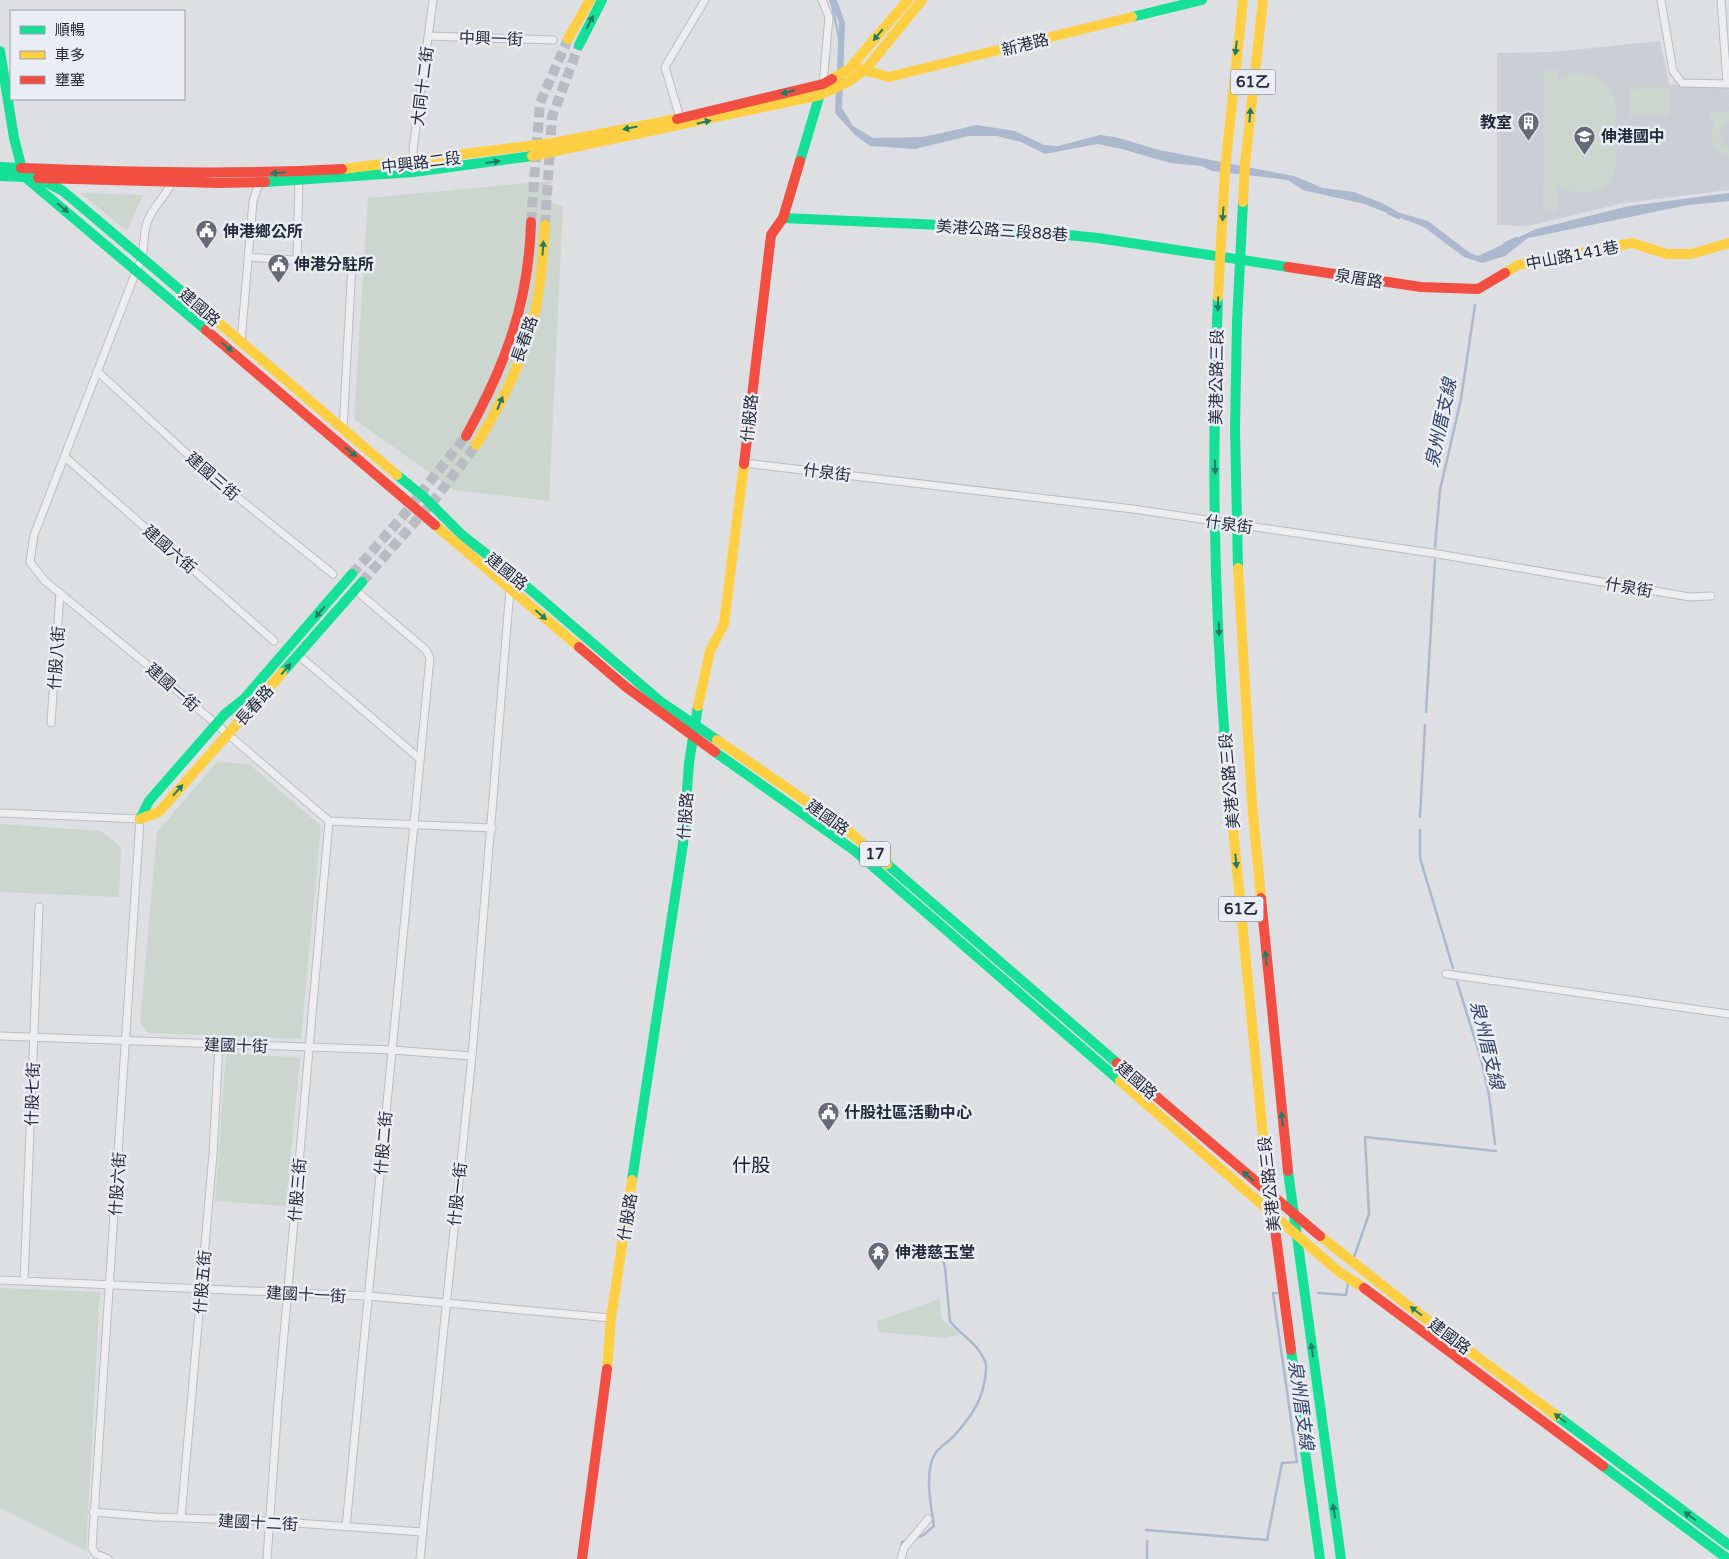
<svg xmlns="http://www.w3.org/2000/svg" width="1729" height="1559" font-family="'Varela Round','Noto Sans TC',sans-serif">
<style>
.built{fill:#ccced6}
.green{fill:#ccd6ce}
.water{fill:#acb8ce}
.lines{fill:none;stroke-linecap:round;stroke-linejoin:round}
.stream{stroke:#acb8ce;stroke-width:2.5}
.secondary-tunnel{stroke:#b8bbc1;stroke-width:10;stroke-dasharray:10 5;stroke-linecap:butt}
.street-casing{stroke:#bcbdc1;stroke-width:9}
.street{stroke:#ededf0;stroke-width:7}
.fast{stroke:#16e098;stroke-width:10}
.slow{stroke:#ffcf43;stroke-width:10}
.jam{stroke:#f24e42;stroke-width:10}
.oneway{fill:#1f7c65}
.labels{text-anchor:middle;stroke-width:5;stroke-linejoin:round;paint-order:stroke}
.shield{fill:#eaedf3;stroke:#616572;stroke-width:1}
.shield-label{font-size:15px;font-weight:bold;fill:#262b3b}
.street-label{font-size:16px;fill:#262b3b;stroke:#eaedf3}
.poi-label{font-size:16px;font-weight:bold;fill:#262b3b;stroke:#eaedf3;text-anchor:start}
.water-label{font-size:18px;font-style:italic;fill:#32456d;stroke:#eaedf3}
.quarter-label{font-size:19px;fill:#181d2b;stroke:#eaedf3}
</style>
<rect width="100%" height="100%" fill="#dddfe3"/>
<path class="built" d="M 1660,41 L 1669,84 L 1729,88 L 1729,190 L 1624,203 L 1528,226 L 1497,225 L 1497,53 L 1552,52 Z"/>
<path class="green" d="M 1544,70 L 1557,70 L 1557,81 C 1578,65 1608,75 1615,101 C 1617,112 1616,125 1616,136 C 1616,147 1617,160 1614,171 C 1606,197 1575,197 1557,184 L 1557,211 L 1543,211 Z
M 1669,88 L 1670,114 L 1630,115 L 1629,89 Z
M 1729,111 L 1729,121 C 1717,128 1717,142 1729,149 L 1729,158 C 1714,152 1708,136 1715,121 L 1711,121 L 1710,112 Z
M 551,181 L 551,203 L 563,206 L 549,501 L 454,490 L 354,419 L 368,198 Z
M 80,193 L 143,195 L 127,231 Z
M 217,762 L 249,764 L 321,826 L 301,1039 L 148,1033 L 140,1022 L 157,832 Z
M 0,824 L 101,831 L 121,847 L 119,897 L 0,892 Z
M 226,1052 L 300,1058 L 286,1206 L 215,1201 Z
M 0,1288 L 100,1292 L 86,1551 L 0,1508 Z
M 940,1299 L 941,1318 L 960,1335 L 944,1338 L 879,1332 L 877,1321 Z"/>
<path class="water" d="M 829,0 L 837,0 L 845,23 L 842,108 L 853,126 L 873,138 L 923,137 L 977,125 L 1015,131 L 1044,145 L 1058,146 L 1100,135 L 1115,137 L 1159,150 L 1294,176 L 1323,188 L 1354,192 L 1382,203 L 1400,213 L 1428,221 L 1470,253 L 1478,256 L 1536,229 L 1629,206 L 1729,193 L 1729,201 L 1688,205 L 1528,238 L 1505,256 L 1482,263 L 1464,257 L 1424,227 L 1364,204 L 1303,190 L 1288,180 L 1212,171 L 1202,166 L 1170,163 L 1122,149 L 1097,144 L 1045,154 L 1021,142 L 997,136 L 969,136 L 915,149 L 870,146 L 855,135 L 835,113 L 839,22 Z"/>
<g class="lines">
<path class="stream" d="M 831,0 L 839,38
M 1388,213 L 1399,218
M 1504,244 L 1517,238
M 1435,547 L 1440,490 L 1461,399 L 1475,305
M 1426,712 L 1435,560
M 1420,817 L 1425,725
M 1420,830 L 1420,858 L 1453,968
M 1457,982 L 1481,1059 L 1489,1095 L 1495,1144
M 1354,1257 L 1369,1214 L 1365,1137 L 1496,1151
M 1318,1293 L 1346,1295 L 1348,1283
M 1146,1530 L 1267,1540 L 1282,1463 L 1297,1462 L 1273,1293 L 1277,1293
M 914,1538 L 922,1536 L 934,1526 C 931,1508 924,1470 935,1454 C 939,1447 948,1442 954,1436 C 968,1420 980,1405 984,1384 C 985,1376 988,1368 985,1361 C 978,1343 958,1333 950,1321 L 945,1267 L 938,1245
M 1147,1541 L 1147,1559
M 901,1549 L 902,1542 L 907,1541"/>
<path class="secondary-tunnel" d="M 531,222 L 540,103 L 568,39
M 545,225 L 552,117 L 579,45
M 352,574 L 402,517 L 466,436
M 362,582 L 436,498 L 476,445"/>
<defs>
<path id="street" d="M 822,0 L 829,17 L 823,84
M 1661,0 L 1673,71 L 1682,83 L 1729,84
M 1721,0 L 1727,83
M 428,36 L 553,40
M 681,121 L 665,67 L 705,0
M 414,164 L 413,149 L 433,0
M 173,178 C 170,192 156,203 150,216 C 140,233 148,251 137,269 L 34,535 L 30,562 L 45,581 L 145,663 L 329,821 L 492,828
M 248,257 L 352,264 L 343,429
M 297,260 L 299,177
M 241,342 L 253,201 L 260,180
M 97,371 L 210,475 L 333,574
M 65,457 L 274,641
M 744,463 L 1133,509 L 1432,553 L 1690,597 L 1711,596
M 303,659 L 420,759
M 51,723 L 60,593
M 0,813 L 140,819 L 92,1548 L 96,1554 L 108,1559
M 1446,974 L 1729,1014
M 0,1036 L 392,1050 L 472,1056
M 0,1280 L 368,1296 L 611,1318
M 24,1281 L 39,907
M 93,1512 L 155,1517 L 268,1521 L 422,1532
M 181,1518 L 213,1154 L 219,1045
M 346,1527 L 430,658 L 426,650 L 360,594
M 267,1559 L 278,1403 L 329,821
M 420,1559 L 472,1056 L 510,589
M 901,1559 L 904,1548 L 928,1519"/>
</defs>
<use href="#street" class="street-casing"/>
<use href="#street" class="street"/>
<path class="fast" d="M 1132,17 L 1202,0
M 579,45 L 602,0
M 0,51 L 14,138 L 23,173
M 800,161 L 823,84
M 0,167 L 20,168 L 63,191 L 192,300
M 0,176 L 25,177 L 206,330
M 265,182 L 414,172 L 532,156
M 783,218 L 987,227 L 1098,238 L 1288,267
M 1218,297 C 1211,453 1214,611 1227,767
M 397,475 L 425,498 L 462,535 L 518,579 L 661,702 L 717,740
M 1238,568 L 1235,429 L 1237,322 L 1243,202
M 282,673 L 362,582
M 715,752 L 855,851 L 1120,1081
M 140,819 L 149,801 L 225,714 L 244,699 L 352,574
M 887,864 L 1117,1063
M 1288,1171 L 1341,1559
M 632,1180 L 683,844 L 689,763 L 698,706
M 1291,1350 L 1320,1559
M 1557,1416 L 1729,1545
M 1603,1466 L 1728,1559"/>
<path class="slow" d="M 568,39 L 590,0
M 860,69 L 889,77 L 1132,17
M 832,79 L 849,69 L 908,0
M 532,156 L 820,95 L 848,82 L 866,69 L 922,0
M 342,169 L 553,143 L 677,119
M 1243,202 L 1245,164 L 1263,0
M 1505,273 L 1518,265 L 1632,243 L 1667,254 L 1691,254 L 1729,243
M 1218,297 L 1225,170 L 1243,0
M 192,300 L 397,475
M 476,445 C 501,405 523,362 534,316 C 541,287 543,255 545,225
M 435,525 L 579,647
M 1238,568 L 1252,802 L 1261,898
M 698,706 L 710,651 L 724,624 L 744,464
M 717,740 L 845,828 L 887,864
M 1227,767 L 1264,1146
M 140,819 L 159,812 L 282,673
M 1120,1081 L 1338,1271 L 1364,1288
M 1320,1236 L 1406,1304 L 1557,1416
M 607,1369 L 611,1318 L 632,1180"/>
<path class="jam" d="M 677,119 L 823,84 L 832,79
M 21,168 C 129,172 235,175 342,169
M 38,178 L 219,183 L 265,182
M 1288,267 L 1421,287 L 1478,289 L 1505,273
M 206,330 L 435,525
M 466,436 C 505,366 529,303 531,222
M 744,464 L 771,235 L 783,218 L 800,161
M 579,647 L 626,687 L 715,752
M 1261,898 L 1288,1171
M 1117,1063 L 1320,1236
M 1264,1146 L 1291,1350
M 1364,1288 L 1603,1466
M 582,1559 L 607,1369"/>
</g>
<defs><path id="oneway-solid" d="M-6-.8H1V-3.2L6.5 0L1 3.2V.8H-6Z" transform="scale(1.25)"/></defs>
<g class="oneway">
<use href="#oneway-solid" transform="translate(590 22) rotate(-63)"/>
<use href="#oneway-solid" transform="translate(878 35) rotate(130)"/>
<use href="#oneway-solid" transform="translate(1236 48) rotate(97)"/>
<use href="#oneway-solid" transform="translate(788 92) rotate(167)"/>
<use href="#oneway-solid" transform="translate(1250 115) rotate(-85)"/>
<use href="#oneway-solid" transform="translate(704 122) rotate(-13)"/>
<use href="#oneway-solid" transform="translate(630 128) rotate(169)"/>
<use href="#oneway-solid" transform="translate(493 162) rotate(-8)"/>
<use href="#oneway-solid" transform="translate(278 173) rotate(177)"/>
<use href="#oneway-solid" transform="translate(63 208) rotate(40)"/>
<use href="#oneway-solid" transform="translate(1223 214) rotate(94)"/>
<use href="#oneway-solid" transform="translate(543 248) rotate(-86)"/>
<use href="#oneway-solid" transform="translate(1218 304) rotate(92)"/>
<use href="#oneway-solid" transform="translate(227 347) rotate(40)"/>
<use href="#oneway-solid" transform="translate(500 403) rotate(-68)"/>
<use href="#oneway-solid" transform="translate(351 452) rotate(40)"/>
<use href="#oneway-solid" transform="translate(1215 467) rotate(89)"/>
<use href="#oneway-solid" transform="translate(320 612) rotate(131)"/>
<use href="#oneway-solid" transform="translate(541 615) rotate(41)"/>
<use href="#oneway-solid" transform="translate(1219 629) rotate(88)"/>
<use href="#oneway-solid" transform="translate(286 669) rotate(-49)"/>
<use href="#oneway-solid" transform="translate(178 790) rotate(-48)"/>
<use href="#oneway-solid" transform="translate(1236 861) rotate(84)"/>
<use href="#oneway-solid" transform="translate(1266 958) rotate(-96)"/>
<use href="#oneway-solid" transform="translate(1282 1119) rotate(-96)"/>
<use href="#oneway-solid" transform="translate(1248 1176) rotate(-139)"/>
<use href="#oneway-solid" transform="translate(1416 1311) rotate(-143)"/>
<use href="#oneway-solid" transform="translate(1312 1350) rotate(-98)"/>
<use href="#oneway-solid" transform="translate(1560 1418) rotate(-143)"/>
<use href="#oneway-solid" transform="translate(1334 1511) rotate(-98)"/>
<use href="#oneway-solid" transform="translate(1690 1516) rotate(-143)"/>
</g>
<defs>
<symbol id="building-pin" viewBox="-11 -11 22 30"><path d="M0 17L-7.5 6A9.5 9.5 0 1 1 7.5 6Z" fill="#666a76" stroke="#eaedf3"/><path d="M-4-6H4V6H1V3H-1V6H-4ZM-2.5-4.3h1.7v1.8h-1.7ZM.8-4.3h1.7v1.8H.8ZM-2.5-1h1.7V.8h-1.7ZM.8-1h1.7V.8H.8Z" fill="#fff"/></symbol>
<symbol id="school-pin" viewBox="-11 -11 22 30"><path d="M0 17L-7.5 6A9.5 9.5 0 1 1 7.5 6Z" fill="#666a76" stroke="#eaedf3"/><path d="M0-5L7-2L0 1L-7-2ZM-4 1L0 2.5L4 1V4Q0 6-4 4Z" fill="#fff"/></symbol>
<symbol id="civic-pin" viewBox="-11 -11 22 30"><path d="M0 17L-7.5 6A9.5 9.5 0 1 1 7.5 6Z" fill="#666a76" stroke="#eaedf3"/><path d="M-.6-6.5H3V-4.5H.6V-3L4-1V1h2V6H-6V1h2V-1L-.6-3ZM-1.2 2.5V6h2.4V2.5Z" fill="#fff"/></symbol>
<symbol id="temple-pin" viewBox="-11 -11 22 30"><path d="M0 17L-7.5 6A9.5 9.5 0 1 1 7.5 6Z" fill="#666a76" stroke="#eaedf3"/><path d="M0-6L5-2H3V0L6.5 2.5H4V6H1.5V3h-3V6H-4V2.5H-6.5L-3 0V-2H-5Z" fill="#fff"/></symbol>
</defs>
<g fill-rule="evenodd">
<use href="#building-pin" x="1516" y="110" width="25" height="34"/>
<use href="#school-pin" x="1572" y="124" width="25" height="34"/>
<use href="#civic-pin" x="194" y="218" width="25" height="34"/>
<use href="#civic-pin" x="266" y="252" width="25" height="34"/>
<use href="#civic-pin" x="816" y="1100" width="25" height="34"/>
<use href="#temple-pin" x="866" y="1240" width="25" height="34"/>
</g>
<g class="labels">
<g class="shield">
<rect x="1230.5" y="69.5" width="45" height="25" rx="4"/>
<rect x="860" y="841.5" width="30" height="25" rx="4"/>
<rect x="1218.5" y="896.5" width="45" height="25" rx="4"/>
</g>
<g class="shield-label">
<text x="1253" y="87">61乙</text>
<text x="875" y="859">17</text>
<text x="1241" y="914">61乙</text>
</g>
<g class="street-label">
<text transform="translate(491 38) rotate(2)" y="6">中興一街</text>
<text transform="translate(1025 44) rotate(-14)" y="6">新港路</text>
<text transform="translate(422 86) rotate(-83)" y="6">大同十二街</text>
<text transform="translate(421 162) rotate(-7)" y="6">中興路二段</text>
<text transform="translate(1002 230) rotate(4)" y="6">美港公路三段88巷</text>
<text transform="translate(1572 255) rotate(-11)" y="6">中山路141巷</text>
<text transform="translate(1359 278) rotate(9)" y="6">泉厝路</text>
<text transform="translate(200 307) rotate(41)" y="6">建國路</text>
<text transform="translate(524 339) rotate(-71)" y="6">長春路</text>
<text transform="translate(1216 377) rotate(-89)" y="6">美港公路三段</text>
<text transform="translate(749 418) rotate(-84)" y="6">什股路</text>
<text transform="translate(827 472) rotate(7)" y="6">什泉街</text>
<text transform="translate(213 476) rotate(41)" y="6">建國三街</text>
<text transform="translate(1229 524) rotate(8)" y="6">什泉街</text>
<text transform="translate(170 549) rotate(41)" y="6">建國六街</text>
<text transform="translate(507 571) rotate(39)" y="6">建國路</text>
<text transform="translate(1629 587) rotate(10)" y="6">什泉街</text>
<text transform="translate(56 658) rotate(-86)" y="6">什股八街</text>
<text transform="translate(173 687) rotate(41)" y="6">建國一街</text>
<text transform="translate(254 705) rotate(-48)" y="6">長春路</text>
<text transform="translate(1229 781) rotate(-95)" y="6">美港公路三段</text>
<text transform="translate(685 816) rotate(-86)" y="6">什股路</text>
<text transform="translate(828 817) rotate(36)" y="6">建國路</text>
<text transform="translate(236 1045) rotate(2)" y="6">建國十街</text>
<text transform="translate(1137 1080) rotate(41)" y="6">建國路</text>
<text transform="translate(32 1094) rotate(-88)" y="6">什股七街</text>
<text transform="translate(383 1143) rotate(-85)" y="6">什股二街</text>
<text transform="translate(117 1184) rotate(-86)" y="6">什股六街</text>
<text transform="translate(1269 1184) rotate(-96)" y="6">美港公路三段</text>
<text transform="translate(297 1190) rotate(-85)" y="6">什股三街</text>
<text transform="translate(457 1194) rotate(-84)" y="6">什股一街</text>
<text transform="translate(627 1217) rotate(-81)" y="6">什股路</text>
<text transform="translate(202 1282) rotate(-85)" y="6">什股五街</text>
<text transform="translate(306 1294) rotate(3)" y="6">建國十一街</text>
<text transform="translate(1450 1336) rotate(37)" y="6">建國路</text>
<text transform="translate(258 1522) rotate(3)" y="6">建國十二街</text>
</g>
<g class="poi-label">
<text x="1512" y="128" text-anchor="end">教室</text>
<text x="1601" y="142">伸港國中</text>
<text x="223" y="237">伸港鄉公所</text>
<text x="294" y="270">伸港分駐所</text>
<text x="844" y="1118">什股社區活動中心</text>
<text x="895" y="1258">伸港慈玉堂</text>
</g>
<g class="water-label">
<text transform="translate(1441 423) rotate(-78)" y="6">泉州厝支線</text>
<text transform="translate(1487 1045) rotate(76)" y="6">泉州厝支線</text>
<text transform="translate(1301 1405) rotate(82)" y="6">泉州厝支線</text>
</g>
<g class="quarter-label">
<text x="751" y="1172">什股</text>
</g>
</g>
<rect x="10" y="10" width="175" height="90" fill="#eaedf3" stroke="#9c9fa9"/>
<rect x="20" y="26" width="25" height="8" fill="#16e098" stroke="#9c9fa9"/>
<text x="55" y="35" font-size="15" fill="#262b3b">順暢</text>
<rect x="20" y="51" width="25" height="8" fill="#ffcf43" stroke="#9c9fa9"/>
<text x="55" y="60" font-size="15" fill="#262b3b">車多</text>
<rect x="20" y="76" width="25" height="8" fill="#f24e42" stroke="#9c9fa9"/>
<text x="55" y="85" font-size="15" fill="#262b3b">壅塞</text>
</svg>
